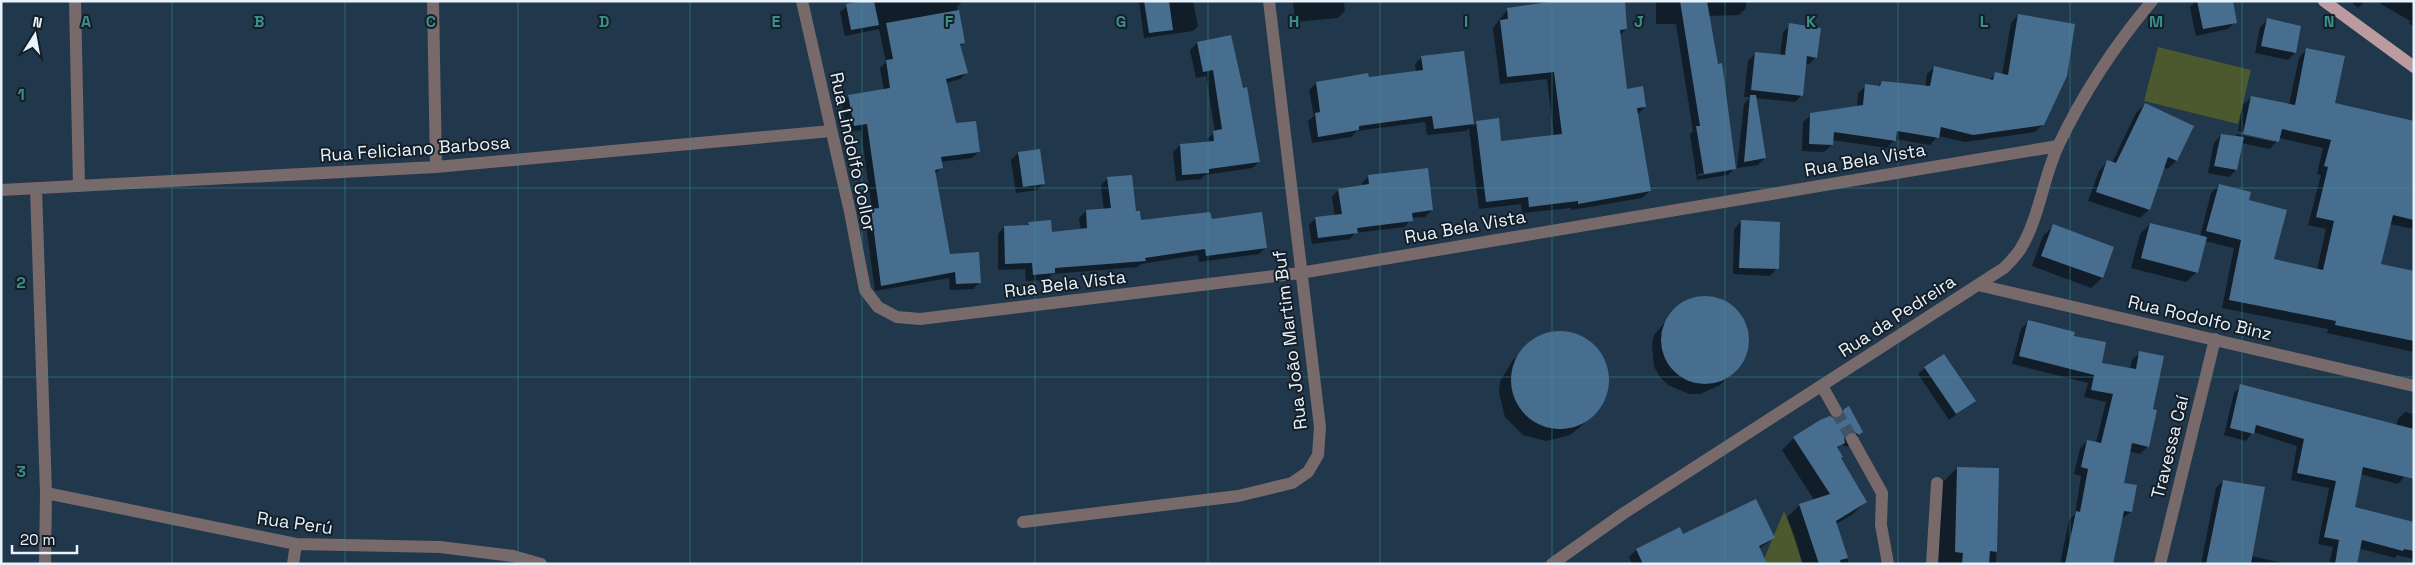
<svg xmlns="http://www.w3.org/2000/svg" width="2415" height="565" font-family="'Space Grotesk',sans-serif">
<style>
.green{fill:#4c582e}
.shadow{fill:#0007;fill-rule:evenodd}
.building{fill:#486e8f}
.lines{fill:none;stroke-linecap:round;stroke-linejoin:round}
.minor-tunnel{stroke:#3f5366;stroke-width:12;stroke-dasharray:12 6;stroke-linecap:butt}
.minor{stroke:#78696b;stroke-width:12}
.major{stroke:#bb9ba0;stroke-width:12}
.grid{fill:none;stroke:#3a8f8b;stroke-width:1;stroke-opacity:0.55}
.labels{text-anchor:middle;stroke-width:4;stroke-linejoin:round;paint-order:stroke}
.street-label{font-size:18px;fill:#e8f3fd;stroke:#141e27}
.grid-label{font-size:16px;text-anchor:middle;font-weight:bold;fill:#3a8f8b;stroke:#141e27;stroke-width:4;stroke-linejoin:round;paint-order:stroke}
</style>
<rect width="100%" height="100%" fill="#21374b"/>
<path class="green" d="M 2158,47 L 2251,70 L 2238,124 L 2144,101 Z
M 1784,511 L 1795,536 L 1802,564 L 1762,564 Z"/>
<path class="shadow" d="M 869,1 L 963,1 L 957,7 L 963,43 L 959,47 L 966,73 L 960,79 L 946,83 L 955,125 L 979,152 L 972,158 L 940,162 L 941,168 L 935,174 L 949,255 L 980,282 L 973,289 L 950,290 L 949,278 L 875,291 L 865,217 L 872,210 L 861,130 L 847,132 L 842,103 L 849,96 L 884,90 L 880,68 L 886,62 L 879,29 L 845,36 L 840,12 L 847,6 Z
M 1193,1 L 1198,26 L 1193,31 L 1144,38 L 1139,1 Z
M 1293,1 L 1357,1 L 1344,3 L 1345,11 L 1338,18 L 1295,22 Z
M 1548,1 L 1624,1 L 1626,29 L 1619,36 L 1626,91 L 1645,107 L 1638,114 L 1650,191 L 1642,198 L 1571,210 L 1571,208 L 1522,213 L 1521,204 L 1479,209 L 1469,128 L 1466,131 L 1427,135 L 1425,122 L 1357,131 L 1351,137 L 1312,143 L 1308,121 L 1314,116 L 1309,90 L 1316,83 L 1416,72 L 1415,64 L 1422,57 L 1463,53 L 1473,126 L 1477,123 L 1500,142 L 1554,136 L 1547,79 L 1500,84 L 1493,28 L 1508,9 L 1549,5 Z
M 1656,1 L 1746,1 L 1746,8 L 1739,15 L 1708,16 L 1735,168 L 1728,175 L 1697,180 L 1690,134 L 1693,131 L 1676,24 L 1656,24 ZM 1729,169 L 1729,171 L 1698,176 L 1698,174 Z
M 2196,1 L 2231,1 L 2235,22 L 2228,29 L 2196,36 L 2190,7 Z
M 2350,1 L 2365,1 L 2358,8 Z
M 2376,1 L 2414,1 L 2414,26 L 2409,24 L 2410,21 Z
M 2018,15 L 2043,124 L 2035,132 L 1965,142 L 1938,136 L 1930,145 L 1895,139 L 1887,148 L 1832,140 L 1832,145 L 1824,152 L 1802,151 L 1803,122 L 1811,115 L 1857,108 L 1858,93 L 1866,86 L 1877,87 L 1882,82 L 1925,87 L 1927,74 L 1935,67 L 1989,80 L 1996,74 L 2002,75 L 2011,23 Z
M 2267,20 L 2295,53 L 2288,60 L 2255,53 L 2260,27 Z
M 1790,25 L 1816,57 L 1809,64 L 1805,63 L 1802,95 L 1795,102 L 1755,98 L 1765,158 L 1758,165 L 1737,168 L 1744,104 L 1750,97 L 1744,97 L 1748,61 L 1755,54 L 1780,56 L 1783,32 Z
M 1230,36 L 1259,162 L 1252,168 L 1205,175 L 1201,179 L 1176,181 L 1173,152 L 1180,145 L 1207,143 L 1207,139 L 1215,132 L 1206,76 L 1196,78 L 1190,50 L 1197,43 Z
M 2307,49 L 2334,104 L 2414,124 L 2414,229 L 2390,224 L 2380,265 L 2414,290 L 2414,352 L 2327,333 L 2328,329 L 2222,308 L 2234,248 L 2205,241 L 2197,272 L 2186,282 L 2131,268 L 2140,234 L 2150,224 L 2200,237 L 2211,193 L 2219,185 L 2248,201 L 2273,260 L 2317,270 L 2326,229 L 2308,225 L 2321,175 L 2317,174 L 2323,148 L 2279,138 L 2270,149 L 2241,143 L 2236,170 L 2229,177 L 2208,173 L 2214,143 L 2221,135 L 2236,137 L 2237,134 L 2274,142 L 2274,139 L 2238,131 L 2243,105 L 2252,97 L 2289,105 L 2299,58 Z
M 2145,104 L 2192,126 L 2176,161 L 2168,169 L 2163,167 L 2149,210 L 2140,218 L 2088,201 L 2099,171 L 2107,162 L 2112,163 L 2136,113 Z
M 1018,153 L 1044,183 L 1037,190 L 1016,193 L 1011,160 Z
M 1369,176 L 1432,210 L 1425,217 L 1411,218 L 1405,227 L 1355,233 L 1350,239 L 1312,244 L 1309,225 L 1316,218 L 1335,216 L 1332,197 L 1338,190 L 1362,186 L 1362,183 Z
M 1108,178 L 1140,222 L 1211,221 L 1266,247 L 1259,254 L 1199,262 L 1198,255 L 1141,264 L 1137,267 L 1052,274 L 1047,280 L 1026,281 L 1025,269 L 998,270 L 998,234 L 1004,227 L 1025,227 L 1029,223 L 1050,233 L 1081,230 L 1079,218 L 1086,211 L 1104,210 L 1101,185 Z
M 1741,222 L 1777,268 L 1770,276 L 1733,274 L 1734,229 Z
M 2053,226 L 2102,278 L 2091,288 L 2032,266 L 2043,236 Z
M 1700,298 L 1722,301 L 1740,314 L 1745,324 L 1748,346 L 1739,366 L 1720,385 L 1700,394 L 1689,394 L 1668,385 L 1660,377 L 1654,367 L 1652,345 L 1654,335 L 1679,306 Z
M 2029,321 L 2073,337 L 2101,364 L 2130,370 L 2132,360 L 2140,353 L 2151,410 L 2148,446 L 2140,454 L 2129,451 L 2122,484 L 2131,512 L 2121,519 L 2112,564 L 2060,564 L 2069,520 L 2075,514 L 2081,476 L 2074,474 L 2080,449 L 2087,441 L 2096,443 L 2106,402 L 2084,397 L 2088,383 L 2012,364 L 2021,329 Z
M 1548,334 L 1573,334 L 1594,346 L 1601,356 L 1608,380 L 1606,392 L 1594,414 L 1580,427 L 1570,435 L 1546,441 L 1523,435 L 1505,417 L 1499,393 L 1500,381 L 1513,360 L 1536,339 Z
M 1925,368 L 1974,401 L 1949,420 L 1918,374 Z
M 2241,386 L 2396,426 L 2398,419 L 2405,412 L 2414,414 L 2414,479 L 2404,477 L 2398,484 L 2360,474 L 2353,508 L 2414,522 L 2414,559 L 2397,555 L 2395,558 L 2358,548 L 2355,564 L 2329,564 L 2333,547 L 2318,544 L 2329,488 L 2291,480 L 2297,446 L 2253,432 L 2246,441 L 2224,435 L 2234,393 Z
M 1844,410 L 1862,432 L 1849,445 L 1846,447 L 1842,444 L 1837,449 L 1840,459 L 1866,501 L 1853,514 L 1836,524 L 1849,564 L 1803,564 L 1787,517 L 1800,505 L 1814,500 L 1782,450 L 1794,438 L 1834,420 Z
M 1957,468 L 1998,469 L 1996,564 L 1938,564 L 1940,485 Z
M 2223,481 L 2251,556 L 2287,564 L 2201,564 L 2216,488 Z
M 1682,536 L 1774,538 L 1759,549 L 1758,564 L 1632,564 L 1629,557 L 1636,550 Z"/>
<path class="building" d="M 863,1 L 874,1 L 879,25 L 851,30 L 846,4 Z
M 1144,1 L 1169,1 L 1173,30 L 1149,33 Z
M 1556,1 L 1625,1 L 1627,29 L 1620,30 L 1627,89 L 1643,86 L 1646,107 L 1637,108 L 1651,191 L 1578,204 L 1578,201 L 1529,207 L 1528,197 L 1486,202 L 1476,121 L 1499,118 L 1501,141 L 1562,134 L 1554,72 L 1507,77 L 1500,20 L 1508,19 L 1507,8 Z
M 1680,1 L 1707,1 L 1718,64 L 1722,63 L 1736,169 L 1704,174 L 1696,126 L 1700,126 Z
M 2197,1 L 2233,1 L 2237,23 L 2203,29 Z
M 959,10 L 965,43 L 960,44 L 968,73 L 946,79 L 956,123 L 976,121 L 980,152 L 941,157 L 943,168 L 935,170 L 950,254 L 979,252 L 981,283 L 956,284 L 955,272 L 881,286 L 871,209 L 879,208 L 867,124 L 854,126 L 848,95 L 890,88 L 886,60 L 893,59 L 886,23 Z
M 2018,14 L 2075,24 L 2067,76 L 2044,125 L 1973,135 L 1941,127 L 1939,138 L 1897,131 L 1896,141 L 1834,132 L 1833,145 L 1809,144 L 1810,113 L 1863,105 L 1865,84 L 1880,86 L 1882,81 L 1930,86 L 1934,66 L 1993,80 L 1995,72 L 2008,75 Z
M 2267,18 L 2301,26 L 2296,53 L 2261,46 Z
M 1789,23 L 1821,28 L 1817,58 L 1807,56 L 1803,96 L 1751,90 L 1755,52 L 1785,55 Z
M 1231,35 L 1243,88 L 1247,87 L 1260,162 L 1209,169 L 1209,173 L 1182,175 L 1180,144 L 1214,141 L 1213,131 L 1222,129 L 1213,70 L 1203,72 L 1197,42 Z
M 2306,48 L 2345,56 L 2335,103 L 2414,121 L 2414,220 L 2393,215 L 2381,264 L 2414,271 L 2414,341 L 2335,325 L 2336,321 L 2229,300 L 2241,240 L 2206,231 L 2219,184 L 2251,192 L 2249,200 L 2287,210 L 2274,259 L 2323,270 L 2334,221 L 2316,217 L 2328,167 L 2324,166 L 2331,140 L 2282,129 L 2279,142 L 2243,134 L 2251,96 L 2295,105 Z
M 1464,51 L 1474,124 L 1434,129 L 1432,116 L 1359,126 L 1359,130 L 1318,137 L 1315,113 L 1320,112 L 1316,82 L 1368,73 L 1369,77 L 1423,70 L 1421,56 Z
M 1750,95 L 1756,95 L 1766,158 L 1744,162 Z
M 2145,103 L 2194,126 L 2177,161 L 2168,157 L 2150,210 L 2096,192 L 2107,160 L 2116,163 Z
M 2221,134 L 2244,137 L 2237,170 L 2214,166 Z
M 1040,149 L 1045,184 L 1023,187 L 1018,152 Z
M 1428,168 L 1433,210 L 1412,213 L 1413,221 L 1357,228 L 1358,233 L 1318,238 L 1315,217 L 1342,214 L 1338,189 L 1369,184 L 1368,175 Z
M 1132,175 L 1136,211 L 1140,211 L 1141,220 L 1210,212 L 1212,219 L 1262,212 L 1267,248 L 1206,256 L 1205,249 L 1145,258 L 1146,261 L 1055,268 L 1055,273 L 1033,275 L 1032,263 L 1005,264 L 1004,226 L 1029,225 L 1028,222 L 1051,220 L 1052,232 L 1087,228 L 1086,210 L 1111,208 L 1107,177 Z
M 1741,220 L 1780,222 L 1779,269 L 1739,268 Z
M 2150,223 L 2207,237 L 2198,273 L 2141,258 Z
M 2053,224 L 2114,247 L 2103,278 L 2041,256 Z
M1661 340a44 44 0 1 1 88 0a44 44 0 1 1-88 0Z
M 2028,320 L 2075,332 L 2074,336 L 2106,342 L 2102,363 L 2136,369 L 2139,351 L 2164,356 L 2153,409 L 2157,410 L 2149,447 L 2132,443 L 2124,483 L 2137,485 L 2132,512 L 2124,511 L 2113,564 L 2065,564 L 2076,511 L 2080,512 L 2088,469 L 2081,467 L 2087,440 L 2101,443 L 2113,394 L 2091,390 L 2094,375 L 2019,356 Z
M1511 380a49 49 0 1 1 98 0a49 49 0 1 1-98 0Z
M 1944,354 L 1976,401 L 1956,414 L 1924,367 Z
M 2240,384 L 2414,429 L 2414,479 L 2363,467 L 2355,507 L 2414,522 L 2414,551 L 2404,549 L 2403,551 L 2362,540 L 2357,564 L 2335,564 L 2339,540 L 2324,537 L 2336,481 L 2297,473 L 2304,439 L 2256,425 L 2254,434 L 2230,428 Z
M 1849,406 L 1863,432 L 1859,435 L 1853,431 L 1848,432 L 1844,438 L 1845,443 L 1837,447 L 1843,457 L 1841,458 L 1867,502 L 1836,521 L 1848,558 L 1840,560 L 1841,564 L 1819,564 L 1799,504 L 1830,494 L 1793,437 L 1820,420 L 1830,416 L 1835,419 L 1840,418 L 1844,409 Z
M 1957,467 L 1999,468 L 1997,552 L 1990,551 L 1989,564 L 1962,564 L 1963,553 L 1955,552 Z
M 2223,480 L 2265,487 L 2251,564 L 2206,564 Z
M 1756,499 L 1775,538 L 1759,546 L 1767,564 L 1643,564 L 1636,549 L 1680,527 L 1683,534 Z"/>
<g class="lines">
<path class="minor-tunnel" d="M 1836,411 L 1852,439"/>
<path class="minor" d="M 75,1 L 79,186
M 433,1 L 436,167
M 802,1 L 850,212 L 865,290 L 878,307 L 897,317 L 920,319 L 1300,273 L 2058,146
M 36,188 L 46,493 L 45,564
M 1,190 L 436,167 L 831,131
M 1978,285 L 2414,386
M 1822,386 L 1836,411
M 1852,439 L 1882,493 L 1881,525 L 1888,564
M 46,493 L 296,544 L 440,547 L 513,556 L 541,564
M 1023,522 L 1238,496 L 1292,483 L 1308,472 L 1318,455 L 1320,427 L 1269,1
M 293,564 L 296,544
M 1552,564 L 1624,513 L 2004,268 C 2010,262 2017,255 2021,248 C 2040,216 2043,177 2059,144 C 2084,92 2115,45 2152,1
M 1932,564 L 1937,483
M 2160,564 L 2215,339"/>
<path class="major" d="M 2324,1 L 2414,67"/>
</g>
<path class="grid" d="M 172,1 L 172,564M 345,1 L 345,564M 518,1 L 518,564M 690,1 L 690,564M 862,1 L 862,564M 1035,1 L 1035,564M 1208,1 L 1208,564M 1380,1 L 1380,564M 1552,1 L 1552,564M 1725,1 L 1725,564M 1898,1 L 1898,564M 2070,1 L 2070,564M 2242,1 L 2242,564M 1,188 L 2414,188M 1,377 L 2414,377"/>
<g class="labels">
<g class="street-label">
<text transform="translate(415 149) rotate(-4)" y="6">Rua Feliciano Barbosa</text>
<text transform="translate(853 152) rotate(78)" y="6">Rua Lindolfo Collor</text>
<text transform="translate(1865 160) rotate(-10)" y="6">Rua Bela Vista</text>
<text transform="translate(1465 227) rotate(-10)" y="6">Rua Bela Vista</text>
<text transform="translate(1065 284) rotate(-7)" y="6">Rua Bela Vista</text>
<text transform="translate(1897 316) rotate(-33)" y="6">Rua da Pedreira</text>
<text transform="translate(2200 318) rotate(13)" y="6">Rua Rodolfo Binz</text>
<text transform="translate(1290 340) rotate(-97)" y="6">Rua João Martim Buf</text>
<text transform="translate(2170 447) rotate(-76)" y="6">Travessa Caí</text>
<text transform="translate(295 523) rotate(8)" y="6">Rua Perú</text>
</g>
</g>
<g class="grid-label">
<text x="86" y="27">A</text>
<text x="259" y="27">B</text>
<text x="431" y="27">C</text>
<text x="604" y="27">D</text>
<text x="776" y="27">E</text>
<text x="949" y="27">F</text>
<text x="1121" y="27">G</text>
<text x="1294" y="27">H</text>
<text x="1466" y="27">I</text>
<text x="1639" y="27">J</text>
<text x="1811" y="27">K</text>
<text x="1984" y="27">L</text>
<text x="2156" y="27">M</text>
<text x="2329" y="27">N</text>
<text x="21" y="100">1</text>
<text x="21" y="288">2</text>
<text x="21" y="477">3</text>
</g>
<rect width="2415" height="565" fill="none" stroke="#e8f3fd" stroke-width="5"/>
<g transform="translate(35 35) rotate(11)" stroke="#141e27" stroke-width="4" paint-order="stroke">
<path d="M0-4L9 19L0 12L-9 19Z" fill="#e8f3fd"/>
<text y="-8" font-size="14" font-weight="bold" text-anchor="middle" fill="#e8f3fd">N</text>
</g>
<path d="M12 545v8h65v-8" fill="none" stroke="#e8f3fd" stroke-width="2.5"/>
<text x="20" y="545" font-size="15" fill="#e8f3fd" stroke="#141e27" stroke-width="4" paint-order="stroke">20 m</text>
</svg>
